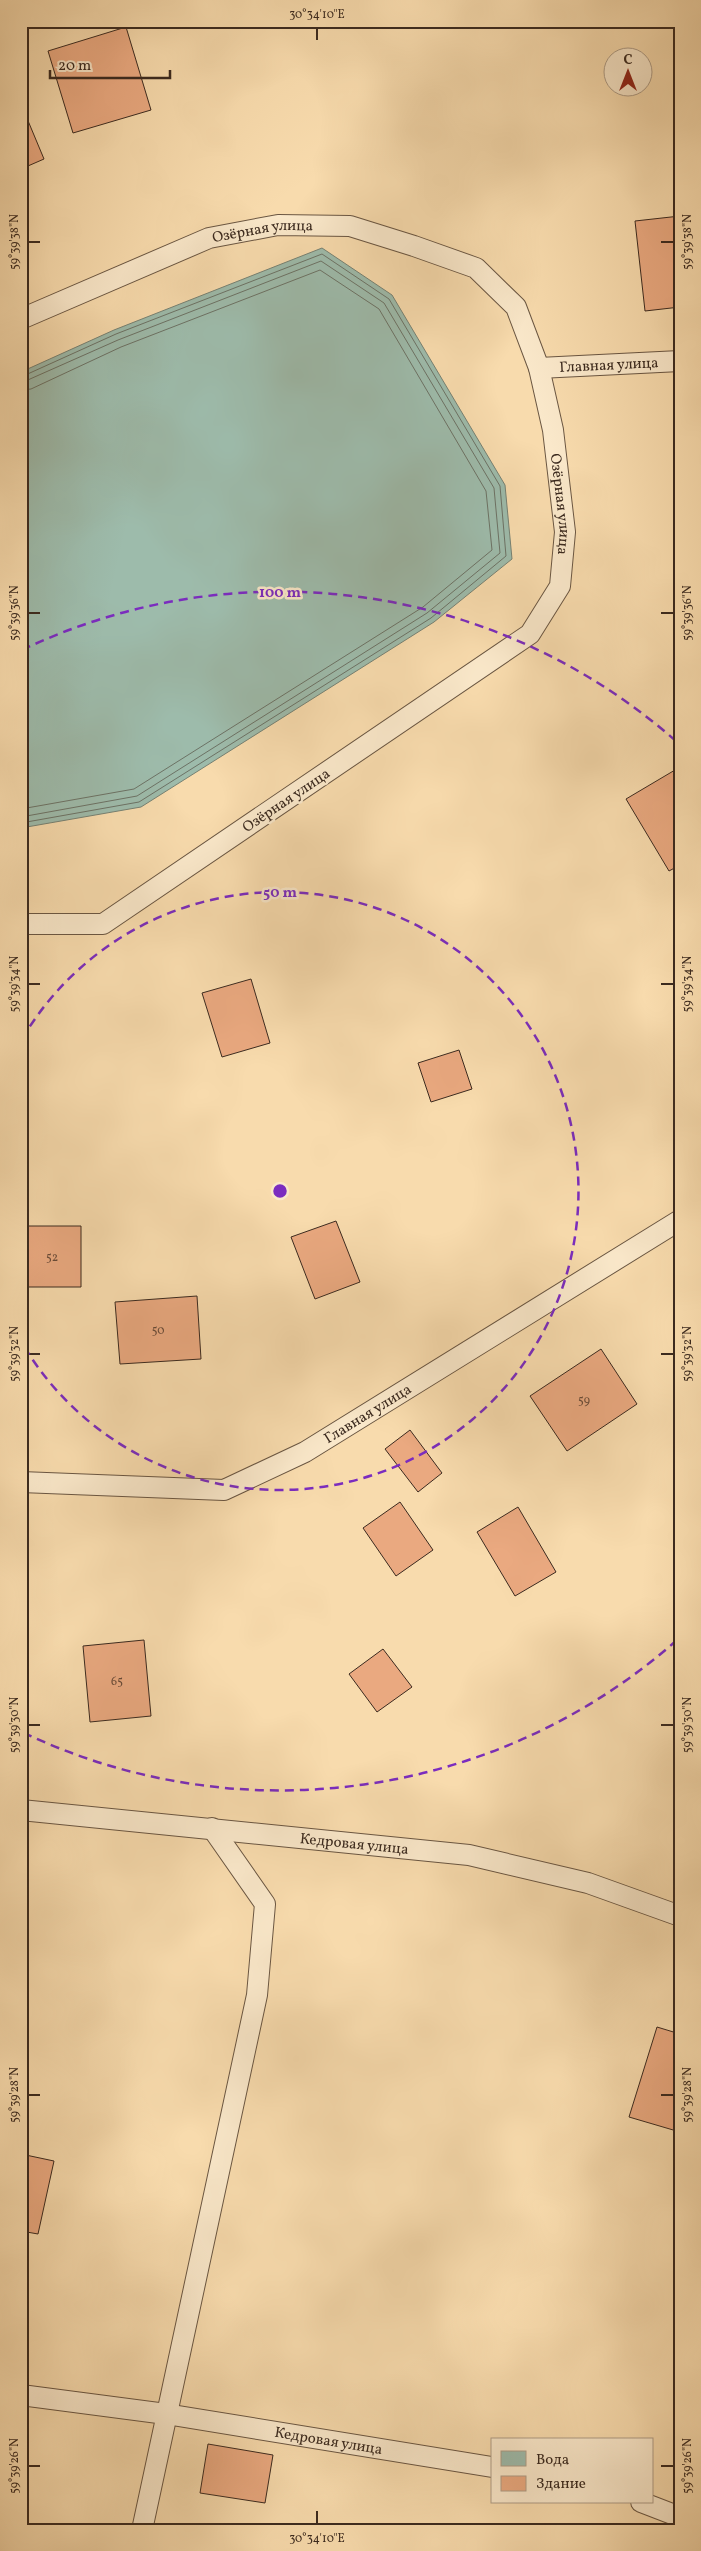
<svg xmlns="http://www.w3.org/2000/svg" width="701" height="2551" font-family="Vollkorn,serif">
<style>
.water{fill:#9dbbab;stroke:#768173}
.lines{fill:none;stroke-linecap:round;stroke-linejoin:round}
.shore{stroke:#6c7265;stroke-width:1}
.building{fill:#eaa980;stroke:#3b2a1f}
.service-casing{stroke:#6a5642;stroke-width:22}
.service{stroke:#fae8ca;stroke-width:20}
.ticks{fill:none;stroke:#3b2a1f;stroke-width:2}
.ring{fill:none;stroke:#7b2cbf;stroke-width:2.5;stroke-dasharray:9 6}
.labels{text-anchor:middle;stroke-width:5;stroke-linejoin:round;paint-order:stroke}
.number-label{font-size:12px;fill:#674a37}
.street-label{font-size:15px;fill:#3b2a1f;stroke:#fae8ca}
.centre{fill:#7b2cbf;stroke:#fae8ca;stroke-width:2.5}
.ring-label{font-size:15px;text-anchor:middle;font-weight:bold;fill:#7b2cbf;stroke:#fae8ca;stroke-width:5;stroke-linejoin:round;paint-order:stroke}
.neatline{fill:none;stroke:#3b2a1f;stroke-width:2}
.ticks-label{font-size:12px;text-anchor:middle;fill:#3b2a1f}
</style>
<rect width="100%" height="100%" fill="#f8dbad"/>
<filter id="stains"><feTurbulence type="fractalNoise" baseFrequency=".004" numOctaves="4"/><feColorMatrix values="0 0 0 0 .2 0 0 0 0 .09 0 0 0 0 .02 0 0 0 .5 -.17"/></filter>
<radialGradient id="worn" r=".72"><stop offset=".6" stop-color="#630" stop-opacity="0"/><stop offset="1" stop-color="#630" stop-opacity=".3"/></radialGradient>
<path class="water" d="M 322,248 L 392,295 L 505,485 L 512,559 L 434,622 L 141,807 L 21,828 L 21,372 L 114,330 Z"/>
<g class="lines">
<path class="shore" d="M 21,377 L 116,334 L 322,254 L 389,299 L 500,486 L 506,556 L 431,618 L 139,802 L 21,823
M 21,383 L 118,340 L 321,261 L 384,303 L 494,488 L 500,553 L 427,613 L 137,796 L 21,817
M 21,390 L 31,389 L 121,347 L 320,270 L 379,309 L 486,491 L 492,550 L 423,607 L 134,789 L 21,809"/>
</g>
<path class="building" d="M 126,27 L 151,110 L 73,133 L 48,51 Z
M 21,104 L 44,159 L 21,169 Z
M 680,216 L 680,307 L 645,311 L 635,221 Z
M 675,770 L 680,779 L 680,865 L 669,871 L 626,799 Z
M 251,979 L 270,1043 L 222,1057 L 202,993 Z
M 459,1050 L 472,1089 L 431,1102 L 418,1063 Z
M 336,1221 L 360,1282 L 315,1299 L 291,1237 Z
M 23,1226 L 81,1226 L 81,1287 L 23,1287 Z
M 197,1296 L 201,1359 L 120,1364 L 115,1302 Z
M 601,1349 L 637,1404 L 567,1451 L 530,1396 Z
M 410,1430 L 442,1473 L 418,1492 L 385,1449 Z
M 400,1502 L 433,1550 L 396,1576 L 363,1528 Z
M 518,1507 L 556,1572 L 515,1596 L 477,1532 Z
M 144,1640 L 151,1716 L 90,1722 L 83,1646 Z
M 383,1649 L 412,1687 L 377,1712 L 349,1674 Z
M 657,2027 L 680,2034 L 680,2132 L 629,2117 Z
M 21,2154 L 54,2161 L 38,2234 L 21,2231 Z
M 208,2444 L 273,2455 L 265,2503 L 200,2493 Z"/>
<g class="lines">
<defs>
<g id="service">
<path id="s1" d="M 21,319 L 209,238 L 278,225 L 350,226 L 414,246 L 476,268 L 516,307 L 539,368 L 553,430 L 565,532 L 560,586 L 530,634 L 103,924 L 21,924"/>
<path id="s2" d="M 539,368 L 680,361"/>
<path id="s3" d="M 21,1482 L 224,1490 L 305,1452 L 680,1220"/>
<path id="s4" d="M 21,1810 L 469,1855 L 588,1883 L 680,1916"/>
<path id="s5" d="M 21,2395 L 166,2414 L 492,2467"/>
<path d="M 641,2502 L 680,2517"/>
<path d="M 142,2530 L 257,1995 L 265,1904 L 212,1828"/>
</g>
</defs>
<use href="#service" class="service-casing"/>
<use href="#service" class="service"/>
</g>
<path class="ticks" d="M 317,28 L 317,40M 28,242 L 40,242M 661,242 L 674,242M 28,613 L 40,613M 661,613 L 674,613M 28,984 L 40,984M 661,984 L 674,984M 28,1354 L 40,1354M 661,1354 L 674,1354M 28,1725 L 40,1725M 661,1725 L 674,1725M 28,2095 L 40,2095M 661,2095 L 674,2095M 28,2466 L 40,2466M 661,2466 L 674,2466M 317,2511 L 317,2524"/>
<g class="ring">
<path d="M22 1039A299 299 0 1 1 22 1343"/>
<path d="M677 1640A599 599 0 0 1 22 1732M22 650A599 599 0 0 1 677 742"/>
</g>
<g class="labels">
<g class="number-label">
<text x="52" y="1261">52</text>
<text x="158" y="1334">50</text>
<text x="584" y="1404">59</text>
<text x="117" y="1685">65</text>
</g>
<g class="street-label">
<text dy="5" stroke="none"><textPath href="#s1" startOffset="259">Озёрная улица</textPath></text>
<text dy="5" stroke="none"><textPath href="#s2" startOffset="70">Главная улица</textPath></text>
<text dy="5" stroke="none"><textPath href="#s1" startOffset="739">Озёрная улица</textPath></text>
<text transform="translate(286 800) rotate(-34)" y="5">Озёрная улица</text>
<text dy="5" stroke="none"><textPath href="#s3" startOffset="366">Главная улица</textPath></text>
<text dy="5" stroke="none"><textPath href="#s4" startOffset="335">Кедровая улица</textPath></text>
<text dy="5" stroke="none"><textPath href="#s5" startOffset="311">Кедровая улица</textPath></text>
</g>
</g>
<circle cx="280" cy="1191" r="8" class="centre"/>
<g class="ring-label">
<text x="280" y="597">100 m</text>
<text x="280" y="897">50 m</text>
</g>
<rect width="701" height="2551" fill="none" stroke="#f8dbad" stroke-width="55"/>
<rect x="491" y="2438" width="162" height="65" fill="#fae8ca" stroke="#ae9c86"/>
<rect x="501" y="2451" width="25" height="15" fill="#9dbbab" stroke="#ae9c86"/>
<text x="536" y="2464" font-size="15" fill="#3b2a1f">Вода</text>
<rect x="501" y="2476" width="25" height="15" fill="#eaa980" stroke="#ae9c86"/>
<text x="536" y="2488" font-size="15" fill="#3b2a1f">Здание</text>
<g transform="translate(628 72)"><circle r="24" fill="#fae8ca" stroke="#ae9c86"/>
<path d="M0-4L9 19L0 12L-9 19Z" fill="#8f2418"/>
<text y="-8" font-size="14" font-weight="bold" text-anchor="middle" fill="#3b2a1f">С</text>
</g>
<path d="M50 70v8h120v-8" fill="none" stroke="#3b2a1f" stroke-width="2.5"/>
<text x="58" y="70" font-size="15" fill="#3b2a1f" stroke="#fae8ca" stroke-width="4" paint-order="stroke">20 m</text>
<rect x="28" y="28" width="646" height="2496" class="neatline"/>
<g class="ticks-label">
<text x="317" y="18">30°34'10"E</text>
<text transform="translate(14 242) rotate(-90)" y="4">59°39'38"N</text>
<text transform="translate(687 242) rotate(-90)" y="4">59°39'38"N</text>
<text transform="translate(14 613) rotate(-90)" y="4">59°39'36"N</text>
<text transform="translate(687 613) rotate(-90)" y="4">59°39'36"N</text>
<text transform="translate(14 984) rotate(-90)" y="4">59°39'34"N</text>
<text transform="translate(687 984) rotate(-90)" y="4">59°39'34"N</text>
<text transform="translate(14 1354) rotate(-90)" y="4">59°39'32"N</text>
<text transform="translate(687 1354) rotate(-90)" y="4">59°39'32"N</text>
<text transform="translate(14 1725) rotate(-90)" y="4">59°39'30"N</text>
<text transform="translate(687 1725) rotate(-90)" y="4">59°39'30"N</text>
<text transform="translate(14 2095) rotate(-90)" y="4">59°39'28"N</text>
<text transform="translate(687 2095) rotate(-90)" y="4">59°39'28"N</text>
<text transform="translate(14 2466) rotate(-90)" y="4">59°39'26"N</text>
<text transform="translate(687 2466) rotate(-90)" y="4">59°39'26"N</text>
<text x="317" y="2542">30°34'10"E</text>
</g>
<rect width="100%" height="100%" filter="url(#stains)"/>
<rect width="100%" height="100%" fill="url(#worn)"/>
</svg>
